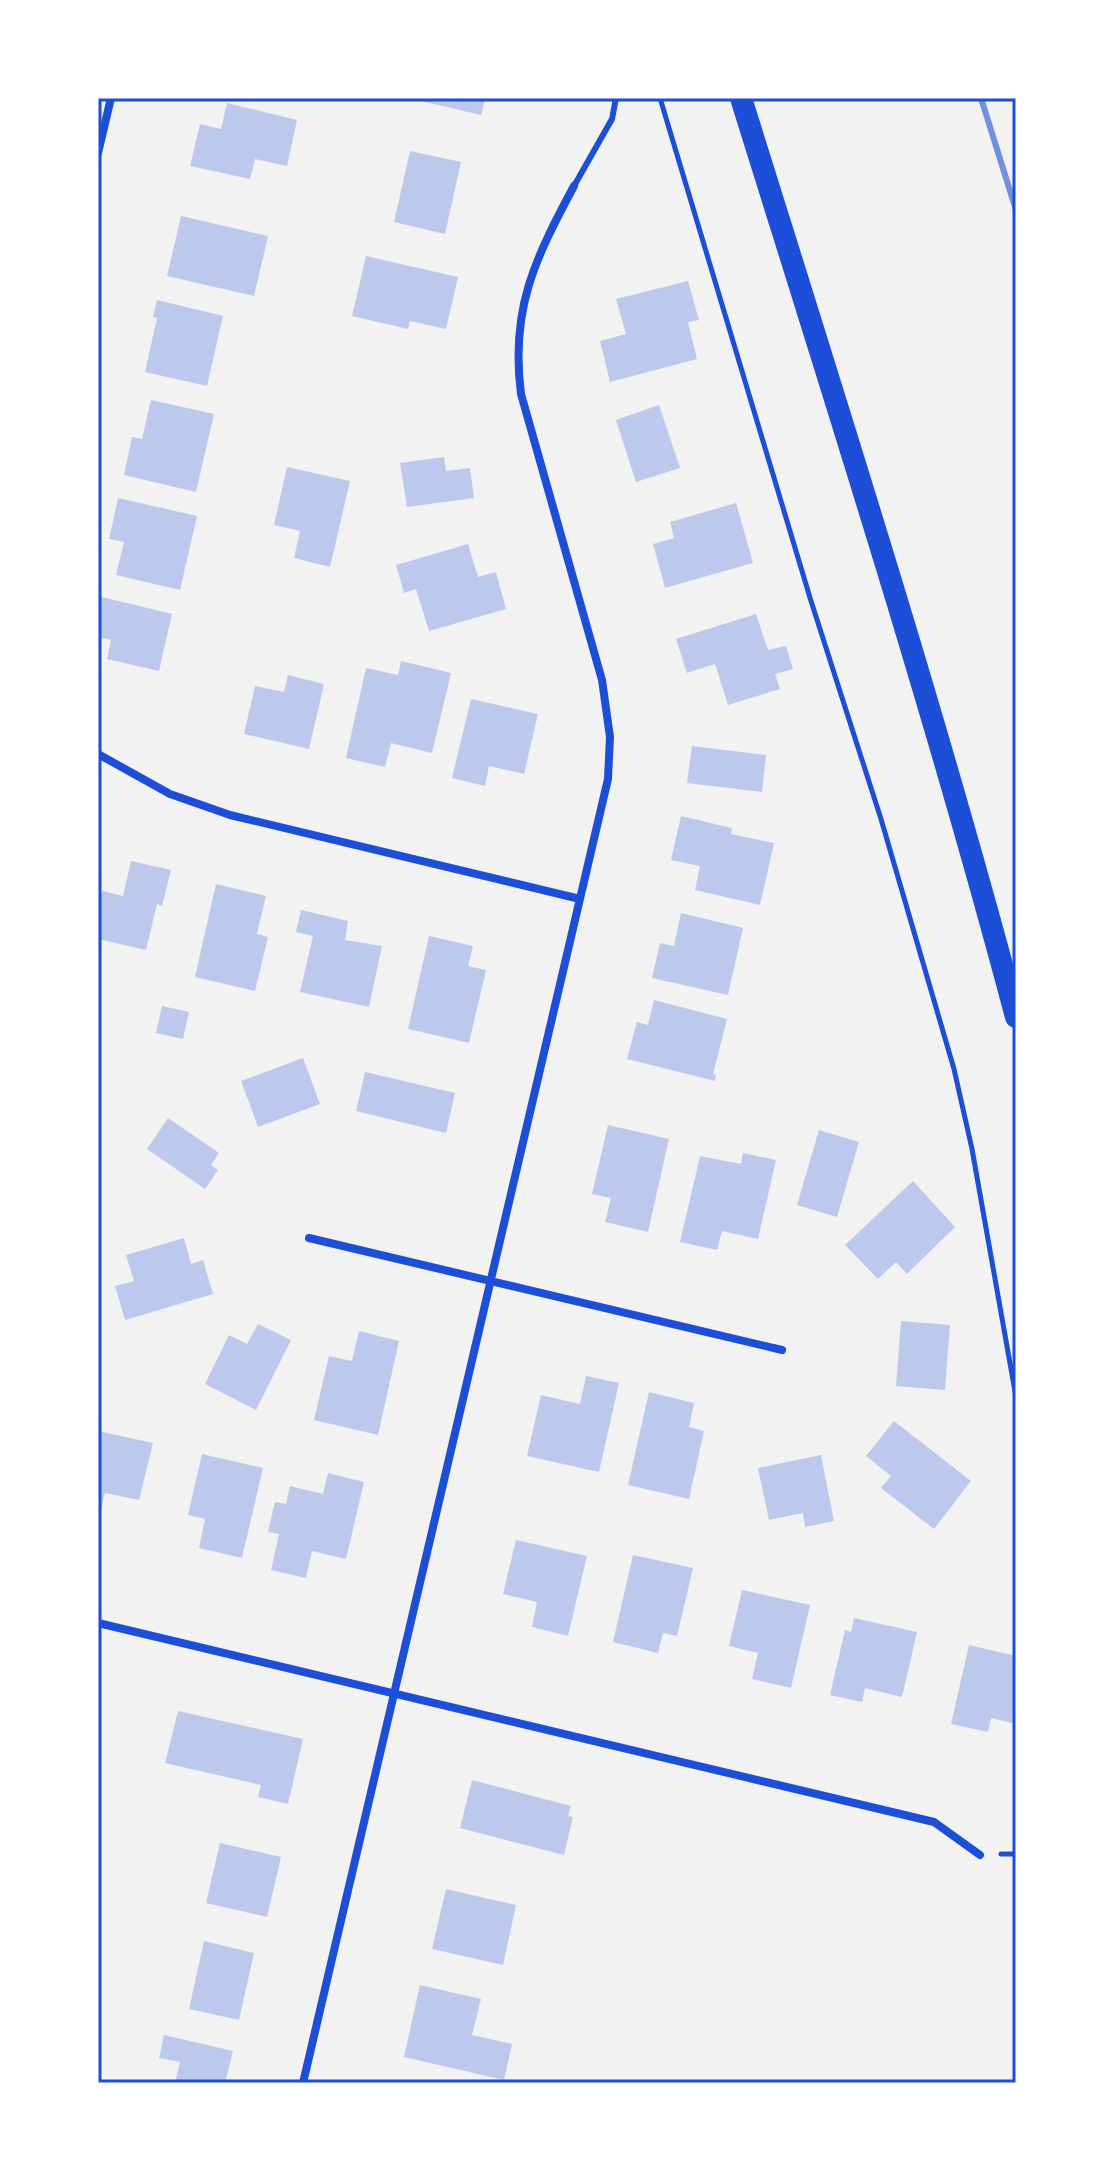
<svg xmlns="http://www.w3.org/2000/svg" width="1114" height="2181" font-family="'Sofia Sans Condensed',sans-serif">
<style>
.building{fill:#bdc9ec}
.lines{fill:none;stroke-linecap:round;stroke-linejoin:round}
.path{stroke:#1d4ed8;stroke-width:5}
.service{stroke:#1d4ed8;stroke-width:6}
.minor{stroke:#1d4ed8;stroke-width:8}
.trunk{stroke:#1d4ed8;stroke-width:22}
.rail{stroke:#7290e2;stroke-width:6}
.neatline{fill:none;stroke:#1d4ed8;stroke-width:3}
</style>
<rect width="100%" height="100%" fill="#f2f2f2"/>
<path class="building" d="M 422,98 L 498,98 L 497,102 L 485,99 L 481,115 L 421,101 Z
M 227,103 L 297,120 L 287,166 L 255,159 L 250,179 L 190,166 L 200,124 L 221,129 Z
M 410,151 L 461,162 L 445,234 L 394,222 Z
M 181,216 L 268,236 L 254,296 L 167,276 Z
M 366,256 L 458,277 L 446,329 L 410,321 L 408,329 L 352,316 Z
M 688,281 L 699,320 L 688,322 L 697,359 L 610,382 L 600,341 L 626,334 L 616,299 Z
M 157,300 L 223,316 L 207,386 L 145,372 L 157,318 L 153,317 Z
M 151,400 L 214,414 L 196,492 L 124,475 L 132,437 L 142,439 Z
M 659,405 L 680,468 L 636,482 L 616,420 Z
M 444,457 L 446,471 L 470,468 L 474,498 L 407,507 L 400,463 Z
M 287,467 L 350,481 L 330,567 L 294,558 L 300,531 L 274,525 Z
M 118,498 L 197,516 L 180,590 L 116,575 L 124,542 L 109,539 Z
M 736,503 L 753,563 L 665,588 L 653,544 L 674,538 L 670,522 Z
M 468,544 L 478,577 L 496,572 L 506,609 L 429,631 L 416,589 L 404,593 L 396,565 Z
M 98,596 L 172,614 L 159,671 L 107,659 L 111,640 L 98,637 Z
M 756,614 L 768,650 L 786,646 L 793,669 L 775,674 L 780,689 L 728,705 L 715,664 L 687,673 L 676,639 Z
M 401,661 L 451,673 L 432,753 L 391,743 L 385,767 L 346,758 L 366,668 L 398,675 Z
M 288,675 L 324,684 L 309,749 L 244,734 L 255,686 L 284,692 Z
M 471,699 L 538,714 L 524,774 L 489,766 L 485,786 L 452,778 Z
M 692,746 L 766,755 L 762,792 L 687,783 Z
M 681,816 L 732,828 L 731,834 L 774,843 L 760,905 L 695,890 L 700,866 L 671,860 Z
M 131,861 L 171,870 L 162,906 L 157,904 L 146,950 L 98,939 L 98,907 L 102,891 L 123,896 Z
M 216,884 L 266,896 L 257,934 L 268,937 L 255,991 L 195,977 Z
M 301,910 L 348,921 L 345,940 L 382,946 L 369,1007 L 300,992 L 313,936 L 296,932 Z
M 681,913 L 743,928 L 728,995 L 652,978 L 660,943 L 674,946 Z
M 429,936 L 473,946 L 468,966 L 486,970 L 469,1043 L 408,1029 Z
M 654,1000 L 727,1019 L 713,1074 L 716,1075 L 715,1081 L 627,1059 L 637,1022 L 648,1025 Z
M 162,1006 L 189,1012 L 183,1039 L 156,1033 Z
M 303,1058 L 320,1104 L 258,1127 L 241,1081 Z
M 365,1072 L 455,1093 L 446,1133 L 356,1111 Z
M 168,1118 L 219,1153 L 211,1165 L 218,1170 L 205,1189 L 147,1149 Z
M 608,1125 L 669,1139 L 648,1232 L 605,1222 L 611,1198 L 592,1194 Z
M 819,1130 L 859,1142 L 837,1217 L 797,1205 Z
M 743,1153 L 776,1160 L 758,1239 L 722,1231 L 717,1250 L 680,1242 L 700,1156 L 741,1164 Z
M 913,1181 L 955,1227 L 907,1274 L 896,1262 L 878,1279 L 845,1245 Z
M 184,1238 L 191,1264 L 203,1260 L 213,1294 L 125,1320 L 115,1286 L 134,1281 L 126,1255 Z
M 901,1321 L 950,1325 L 945,1390 L 896,1386 Z
M 258,1324 L 291,1340 L 256,1410 L 205,1384 L 229,1335 L 247,1344 Z
M 359,1331 L 399,1341 L 378,1435 L 314,1420 L 329,1356 L 352,1361 Z
M 586,1376 L 619,1383 L 599,1472 L 527,1456 L 541,1395 L 580,1404 Z
M 649,1392 L 694,1403 L 689,1427 L 704,1431 L 689,1499 L 628,1485 Z
M 894,1421 L 971,1481 L 934,1529 L 881,1488 L 891,1476 L 866,1456 Z
M 98,1431 L 153,1443 L 139,1500 L 105,1493 L 99,1518 Z
M 202,1454 L 263,1468 L 242,1558 L 199,1548 L 205,1519 L 188,1515 Z
M 821,1455 L 834,1521 L 805,1527 L 803,1513 L 769,1520 L 758,1468 Z
M 328,1473 L 364,1482 L 346,1559 L 312,1551 L 306,1578 L 271,1570 L 279,1534 L 268,1532 L 275,1502 L 286,1504 L 290,1486 L 323,1494 Z
M 516,1540 L 587,1556 L 568,1636 L 532,1627 L 537,1602 L 503,1594 Z
M 633,1555 L 693,1568 L 677,1636 L 663,1633 L 658,1653 L 613,1642 Z
M 742,1590 L 810,1605 L 791,1688 L 752,1679 L 758,1653 L 729,1646 Z
M 854,1618 L 917,1632 L 902,1697 L 865,1688 L 862,1702 L 830,1695 L 845,1630 L 851,1632 Z
M 969,1645 L 1016,1656 L 1016,1724 L 991,1718 L 988,1732 L 951,1724 Z
M 178,1711 L 303,1739 L 288,1804 L 258,1797 L 261,1785 L 165,1763 Z
M 472,1780 L 571,1806 L 568,1816 L 573,1817 L 564,1855 L 460,1828 Z
M 220,1843 L 281,1857 L 267,1917 L 206,1903 Z
M 446,1889 L 516,1905 L 503,1965 L 432,1949 Z
M 204,1941 L 254,1953 L 239,2020 L 189,2009 Z
M 420,1985 L 481,1999 L 472,2035 L 512,2044 L 504,2080 L 404,2057 Z
M 164,2035 L 233,2051 L 225,2083 L 175,2083 L 180,2062 L 159,2058 Z"/>
<g class="lines">
<path class="path" d="M 660,98 L 811,601 L 881,819 L 954,1069 L 972,1149 L 1016,1397
M 1001,1854 L 1016,1854"/>
<path class="service" d="M 574,186 L 612,119 L 616,98"/>
<path class="minor" d="M 98,153 L 111,98
M 98,754 L 170,794 L 230,815 L 580,899
M 309,1238 L 782,1350
M 98,1623 L 934,1822 L 980,1855
M 303,2083 L 608,779 L 610,737 L 602,680 L 521,394 C 510,309 535,259 574,186"/>
<path class="trunk" d="M 741,98 C 836,403 934,708 1016,1017"/>
<path class="rail" d="M 981,98 L 1016,210"/>
</g>
<rect width="1114" height="2181" fill="none" stroke="#ffffff" stroke-width="200"/>
<rect x="100" y="100" width="914" height="1981" class="neatline"/>
</svg>
